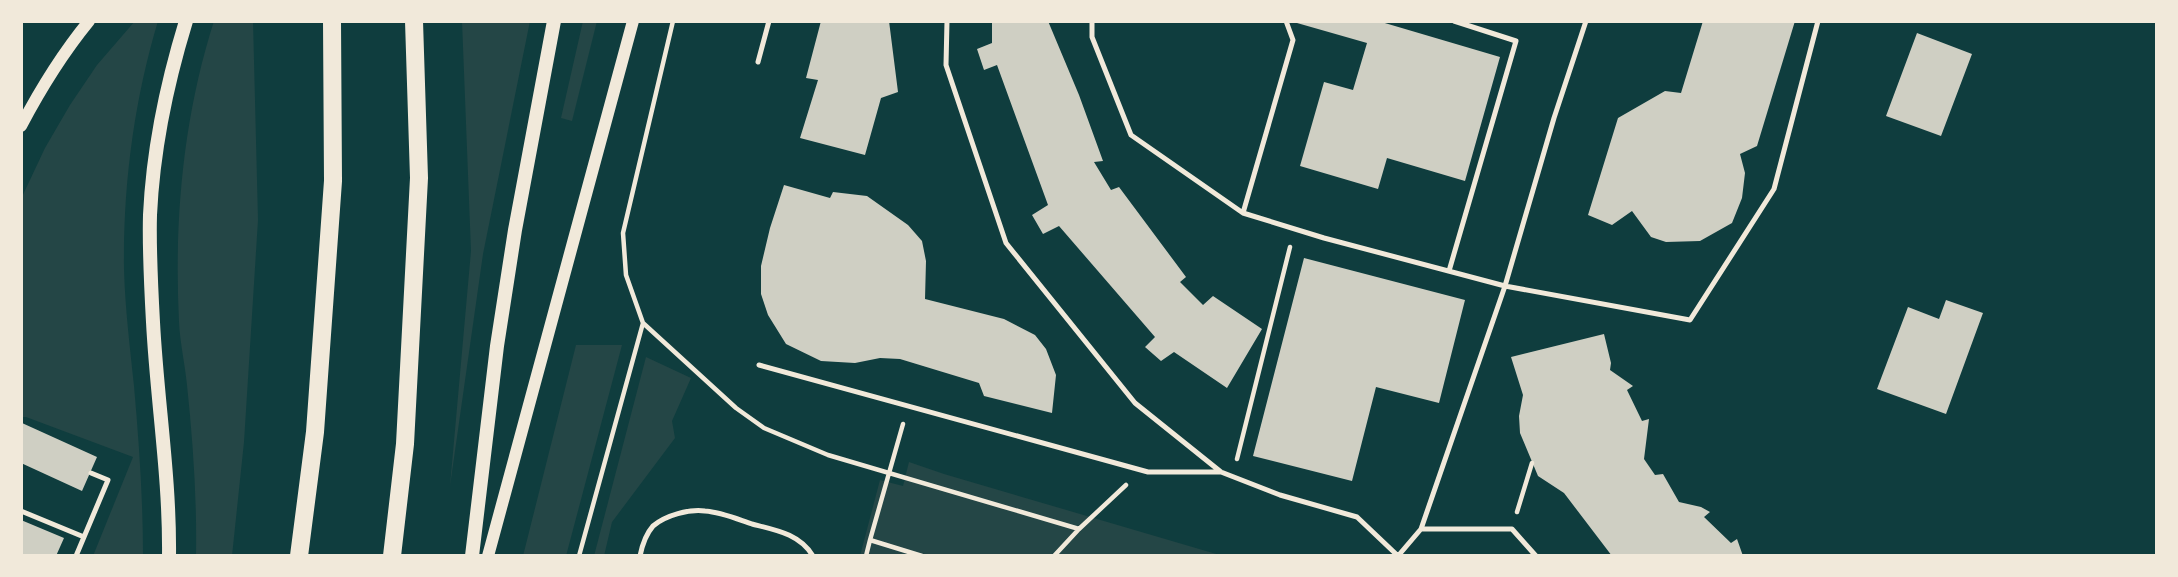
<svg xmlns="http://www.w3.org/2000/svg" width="2178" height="577" font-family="Overpass,sans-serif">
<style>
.green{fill:#244646}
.building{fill:#cfcfc3}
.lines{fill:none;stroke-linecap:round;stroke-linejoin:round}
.path{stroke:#f1e9da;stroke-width:4.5}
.service{stroke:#f1e9da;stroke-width:5}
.tertiary{stroke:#f1e9da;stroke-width:12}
.secondary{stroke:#f1e9da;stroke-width:14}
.primary{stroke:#f1e9da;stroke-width:18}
</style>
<rect width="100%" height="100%" fill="#0f3d3e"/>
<path class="green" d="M 135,21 L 158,21 C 134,101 123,185 124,269 C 125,308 130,347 134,386 C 139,442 143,499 143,556 L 93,556 L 133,457 L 26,417 L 21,417 L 21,199 L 45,148 L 70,105 L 97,65 Z
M 214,21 L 253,21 L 258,220 L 244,442 L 232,556 L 196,556 C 197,499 193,442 187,385 C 185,364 180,343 179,322 C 174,220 183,118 214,21 Z
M 462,21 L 530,21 L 483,254 L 450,486 L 471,251 Z
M 583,21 L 597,21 L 572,121 L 561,118 Z
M 576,345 L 622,345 L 566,556 L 523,556 Z
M 646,357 L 691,378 L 672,421 L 675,438 L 612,522 L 604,556 L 594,556 Z
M 909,462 L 944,474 L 1223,556 L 860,556 L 880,480 L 903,486 Z"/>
<path class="building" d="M 821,21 L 889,21 L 898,92 L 881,98 L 865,155 L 800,138 L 818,80 L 806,78 Z
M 992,21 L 1048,21 L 1079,95 L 1103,161 L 1094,162 L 1111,190 L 1119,187 L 1186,277 L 1180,282 L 1203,305 L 1213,296 L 1262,329 L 1227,388 L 1174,352 L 1161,361 L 1145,347 L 1155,337 L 1059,226 L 1043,234 L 1032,215 L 1048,205 L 997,65 L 984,70 L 977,49 L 992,43 Z
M 1298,21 L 1378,21 L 1500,57 L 1465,181 L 1387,158 L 1378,189 L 1300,166 L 1324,82 L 1353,90 L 1367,43 L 1297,23 Z
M 1703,21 L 1795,21 L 1757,146 L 1740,154 L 1745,173 L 1742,198 L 1732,223 L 1700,241 L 1666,242 L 1651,237 L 1632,211 L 1612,225 L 1588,215 L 1618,118 L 1665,91 L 1681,93 Z
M 1917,33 L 1972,54 L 1941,136 L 1886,116 Z
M 784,185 L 830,198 L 833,192 L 867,196 L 908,225 L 922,241 L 926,261 L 925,299 L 1004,319 L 1035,335 L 1046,349 L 1056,375 L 1052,413 L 984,396 L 979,383 L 900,359 L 880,358 L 855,363 L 821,361 L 786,344 L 768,315 L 761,294 L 761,266 L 770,228 Z
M 1304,258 L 1465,300 L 1439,403 L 1376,387 L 1352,481 L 1253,456 Z
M 1946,300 L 1983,313 L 1946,414 L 1877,389 L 1908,307 L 1939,319 Z
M 1604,334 L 1611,363 L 1610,370 L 1633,386 L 1627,390 L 1642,421 L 1649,419 L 1644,459 L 1655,475 L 1663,474 L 1679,502 L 1701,507 L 1710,512 L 1704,517 L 1731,543 L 1737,539 L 1743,556 L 1612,556 L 1564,493 L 1538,476 L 1520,433 L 1519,416 L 1523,395 L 1511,357 Z
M 22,423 L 97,457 L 82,491 L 21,463 Z
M 21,520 L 64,538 L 56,556 L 21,556 Z"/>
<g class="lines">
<path class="path" d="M 673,21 L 623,233 L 626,275 L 643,323 L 736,408 L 764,428 L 828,455 L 1079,529
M 903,424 L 870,540 L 922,556
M 1237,459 L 1290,247
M 1517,512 L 1532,463
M 579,556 L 643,323
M 866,556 L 870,540
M 1054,556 L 1079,529 L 1126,485"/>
<path class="service" d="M 947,21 L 946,65 L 1006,243 L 1135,403 L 1221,472 L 1280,495 L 1357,517 L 1397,555
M 1092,21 L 1092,37 L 1131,135 L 1243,213
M 1286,21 L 1293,40 L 1243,213 L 1324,238 L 1505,286 L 1690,320 L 1774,189 L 1818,21
M 758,62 L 769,21
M 1449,271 L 1516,41 L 1454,21
M 759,365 L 1148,472 L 1221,472
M 21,511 L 84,537
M 1421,529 L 1512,529 L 1536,556
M 76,556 L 108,480 L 91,473
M 640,556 C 642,546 646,534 653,526 C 666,515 689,509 705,511 C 721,512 737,519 752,524 C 776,530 800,534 813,556
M 1398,556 L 1421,529 L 1505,286 L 1554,118 L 1586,21"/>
<path class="tertiary" d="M 21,126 C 41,88 62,54 89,21
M 488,556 L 633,21"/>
<path class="secondary" d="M 169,556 C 170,478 157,400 153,322 C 151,286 149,250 150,215 C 153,150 167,83 186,21
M 472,556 L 497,346 L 515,230 L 554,21"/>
<path class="primary" d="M 299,556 L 315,432 L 333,181 L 332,21
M 392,556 L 405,444 L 419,178 L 414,21"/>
</g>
<rect width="2178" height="577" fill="none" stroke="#f1e9da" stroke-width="46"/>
</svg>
